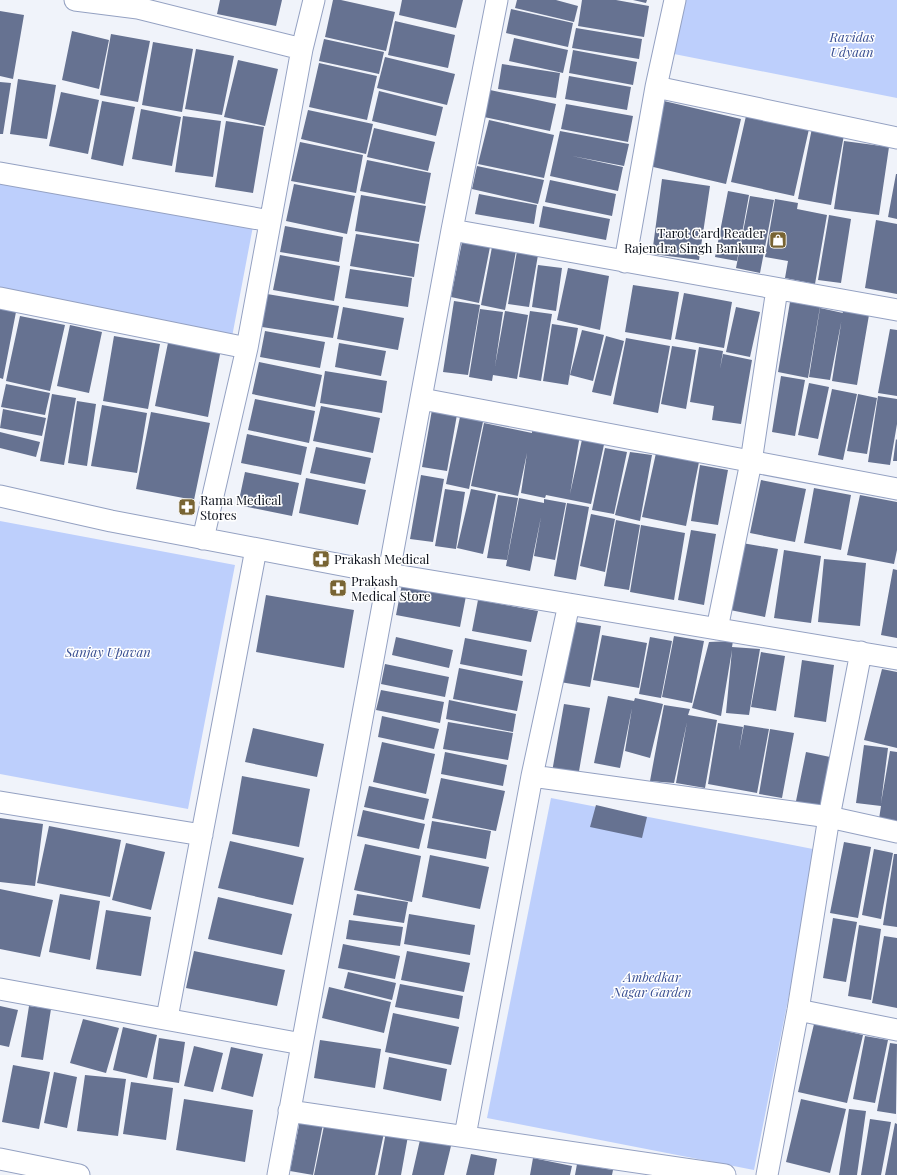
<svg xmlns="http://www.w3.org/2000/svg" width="897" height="1175" font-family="'Playfair Display',serif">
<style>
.green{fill:#bdcffc}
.building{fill:#667291}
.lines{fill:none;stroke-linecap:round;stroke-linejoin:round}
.street-casing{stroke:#94a1c2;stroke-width:23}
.street{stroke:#fff;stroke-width:21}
.labels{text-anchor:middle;stroke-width:3;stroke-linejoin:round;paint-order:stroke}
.park-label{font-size:13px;font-style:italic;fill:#384e91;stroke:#fff}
.poi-label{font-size:13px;fill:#0b101b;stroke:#fff;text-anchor:start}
</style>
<rect width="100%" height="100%" fill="#f0f3fa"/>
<path class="green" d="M 686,0 L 897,0 L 897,98 L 674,54 Z
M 0,166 L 254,221 L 232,337 L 0,290 Z
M 0,521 L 235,565 L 188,809 L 0,774 Z
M 551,798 L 818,850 L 754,1170 L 487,1118 Z"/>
<path class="building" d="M 220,0 L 282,0 L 276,26 L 217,14 Z
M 333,0 L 341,0 L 395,12 L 386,51 L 325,37 Z
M 402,0 L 463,0 L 456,28 L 399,15 Z
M 517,0 L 556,0 L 578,6 L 574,22 L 515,8 Z
M 582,0 L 616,0 L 649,6 L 644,37 L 578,26 Z
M 633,0 L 647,0 L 646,3 Z
M 511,9 L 573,23 L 568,47 L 506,33 Z
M 0,11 L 24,15 L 13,79 L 0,76 Z
M 395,21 L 455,35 L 448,68 L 388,55 Z
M 576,28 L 642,39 L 639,59 L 572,48 Z
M 72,31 L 109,40 L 99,89 L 62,80 Z
M 111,34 L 150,41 L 138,102 L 100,95 Z
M 514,38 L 568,50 L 563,73 L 509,61 Z
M 324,39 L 384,52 L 379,74 L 319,61 Z
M 153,42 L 193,49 L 182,112 L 142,105 Z
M 196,49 L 234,56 L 222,115 L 185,109 Z
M 573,50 L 637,62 L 633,85 L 569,73 Z
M 385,57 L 455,74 L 447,105 L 377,88 Z
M 238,60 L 278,69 L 265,126 L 224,117 Z
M 319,63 L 377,76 L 367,120 L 309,107 Z
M 502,64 L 560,73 L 556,98 L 498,89 Z
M 569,76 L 631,87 L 627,110 L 565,99 Z
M 18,79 L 56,85 L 47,139 L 10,134 Z
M 0,82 L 11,83 L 3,134 L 0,134 Z
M 490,90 L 556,104 L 550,131 L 484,117 Z
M 379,91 L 443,107 L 436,136 L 372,121 Z
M 61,92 L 99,100 L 88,154 L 49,146 Z
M 102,101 L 135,107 L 123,166 L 91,159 Z
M 664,101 L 741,119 L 726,184 L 649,166 Z
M 566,104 L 633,116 L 628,142 L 561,129 Z
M 141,109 L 181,117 L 172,166 L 132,159 Z
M 308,110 L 373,124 L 366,154 L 301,139 Z
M 183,116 L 221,121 L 213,177 L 175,172 Z
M 746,116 L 809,129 L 794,196 L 731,182 Z
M 489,120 L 554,135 L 544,178 L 478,164 Z
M 226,121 L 264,127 L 253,193 L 215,187 Z
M 374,128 L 435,142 L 428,171 L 367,157 Z
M 812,128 L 844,135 L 831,205 L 798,199 Z
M 560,131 L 629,144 L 624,166 L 572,156 L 623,167 L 618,191 L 550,176 Z
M 844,141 L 889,147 L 879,215 L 834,209 Z
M 300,142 L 363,155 L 356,193 L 291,181 Z
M 367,160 L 431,173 L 425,204 L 360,191 Z
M 477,166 L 544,180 L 538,204 L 472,189 Z
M 896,174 L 897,174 L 897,219 L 888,217 Z
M 662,179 L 710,186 L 699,260 L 652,254 Z
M 550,180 L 616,194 L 612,216 L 545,202 Z
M 294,184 L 355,196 L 347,234 L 286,221 Z
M 728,191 L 749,195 L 737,261 L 715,257 Z
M 479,194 L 537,205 L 534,224 L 475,214 Z
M 361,195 L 426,206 L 419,242 L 355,231 Z
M 750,196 L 774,200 L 760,273 L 736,268 Z
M 775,199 L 798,203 L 797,209 L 827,215 L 815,284 L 785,278 L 788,261 L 765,257 Z
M 543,206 L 610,219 L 606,240 L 539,227 Z
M 829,215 L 851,219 L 841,283 L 818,280 Z
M 876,220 L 897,224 L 897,294 L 865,288 Z
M 285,226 L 343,237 L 339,262 L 280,252 Z
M 356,234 L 419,244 L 414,277 L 350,266 Z
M 462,242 L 490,247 L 479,303 L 451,297 Z
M 492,247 L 516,251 L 505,310 L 481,305 Z
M 517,251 L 538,255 L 529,307 L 508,304 Z
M 280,255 L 340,266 L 334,301 L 273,290 Z
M 538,265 L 562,268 L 556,311 L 532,307 Z
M 568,268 L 609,276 L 600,330 L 557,320 Z
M 350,269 L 412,278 L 408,307 L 345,298 Z
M 633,285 L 679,292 L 671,340 L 625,332 Z
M 684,293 L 732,302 L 724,348 L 675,339 Z
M 267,294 L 339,306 L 333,338 L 262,327 Z
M 454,301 L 480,305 L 468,375 L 443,372 Z
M 790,302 L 820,307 L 808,378 L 778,372 Z
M 343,307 L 404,318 L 398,350 L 337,339 Z
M 736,307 L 760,312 L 750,357 L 726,352 Z
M 820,308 L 843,313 L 830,380 L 809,377 Z
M 0,309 L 16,312 L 3,379 L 0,378 Z
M 480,309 L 503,312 L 495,366 L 505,311 L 528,315 L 517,379 L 493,375 L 492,381 L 469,377 Z
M 530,311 L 552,314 L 541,381 L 519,377 Z
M 843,311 L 869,315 L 857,385 L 832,381 Z
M 20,316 L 65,325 L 50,391 L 6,381 Z
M 552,324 L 578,328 L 568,385 L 543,381 Z
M 70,325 L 102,332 L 89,393 L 57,386 Z
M 890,329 L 897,330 L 897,396 L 878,393 Z
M 582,330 L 604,335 L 593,381 L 570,375 Z
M 265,331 L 325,342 L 320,368 L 260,357 Z
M 114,336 L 160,344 L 148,409 L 103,401 Z
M 606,336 L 624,341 L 611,396 L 592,392 Z
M 169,338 L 221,349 L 208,417 L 155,406 Z
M 626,338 L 670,346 L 658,413 L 613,404 Z
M 339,343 L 386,351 L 381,376 L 335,367 Z
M 672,346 L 696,350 L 686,409 L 661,404 Z
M 699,347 L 723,351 L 720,369 L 723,354 L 752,360 L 741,424 L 712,420 L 714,406 L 690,402 Z
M 259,362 L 322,375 L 315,407 L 252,394 Z
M 325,371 L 387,381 L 382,413 L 320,403 Z
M 781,376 L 805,380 L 795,436 L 772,432 Z
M 809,383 L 829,387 L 818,439 L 798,435 Z
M 6,384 L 50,393 L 45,415 L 1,407 Z
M 832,389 L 857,394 L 843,460 L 818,455 Z
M 52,394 L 76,398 L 64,465 L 40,461 Z
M 858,394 L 877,398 L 867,454 L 847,451 Z
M 878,396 L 897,399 L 897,424 L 890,465 L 868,462 Z
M 255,399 L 315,411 L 309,443 L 248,430 Z
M 77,401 L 96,404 L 87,466 L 68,463 Z
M 433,404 L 458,409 L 447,471 L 422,467 Z
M 102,405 L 147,413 L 137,473 L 91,466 Z
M 321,406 L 380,418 L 373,453 L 313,441 Z
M 3,409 L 46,418 L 42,436 L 0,428 Z
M 151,412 L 210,423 L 194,500 L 136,489 Z
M 461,412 L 484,417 L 469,489 L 446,484 Z
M 484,423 L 532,433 L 532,431 L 557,435 L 580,435 L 570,494 L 583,435 L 605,440 L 591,504 L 546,495 L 545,498 L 521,493 L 527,453 L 518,496 L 471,486 Z
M 0,432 L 40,442 L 36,457 L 0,448 Z
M 247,434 L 307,447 L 301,475 L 241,463 Z
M 896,439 L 897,440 L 897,461 L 893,461 Z
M 316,447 L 371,458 L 365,484 L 310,473 Z
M 605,448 L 627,452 L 614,514 L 592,510 Z
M 630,452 L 652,455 L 640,521 L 615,515 Z
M 656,453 L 699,462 L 686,526 L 642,517 Z
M 700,465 L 728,470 L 718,525 L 691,521 Z
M 245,472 L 299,483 L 292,516 L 238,505 Z
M 421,475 L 444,479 L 433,542 L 410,539 Z
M 306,478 L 366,490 L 358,525 L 299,513 Z
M 761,480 L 806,489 L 795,542 L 750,533 Z
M 814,488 L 851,495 L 841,550 L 804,543 Z
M 445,489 L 465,492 L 456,549 L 435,546 Z
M 471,489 L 496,494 L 483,554 L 457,548 Z
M 498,495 L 518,498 L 507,560 L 487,558 Z
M 860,495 L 897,502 L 897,550 L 894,564 L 847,555 Z
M 519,498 L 544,503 L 544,499 L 566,503 L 555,560 L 534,556 L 541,517 L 530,571 L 506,566 Z
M 567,503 L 589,507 L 576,580 L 554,576 Z
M 591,514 L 615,519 L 605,572 L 580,566 Z
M 616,520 L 640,525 L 629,590 L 604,586 Z
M 641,525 L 685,533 L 674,600 L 630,592 Z
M 691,530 L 716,534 L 704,605 L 678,600 Z
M 742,543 L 778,549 L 765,617 L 730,610 Z
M 784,550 L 821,556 L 811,623 L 774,618 Z
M 824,559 L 866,563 L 860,626 L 818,622 Z
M 893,569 L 897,570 L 897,638 L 881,635 Z
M 402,584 L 466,596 L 460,627 L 396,615 Z
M 266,595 L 354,610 L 344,668 L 256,652 Z
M 478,600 L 538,611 L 531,642 L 472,631 Z
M 570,621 L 601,626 L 590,687 L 560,682 Z
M 602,635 L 647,643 L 639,688 L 593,680 Z
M 674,636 L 704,641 L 692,703 L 662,697 Z
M 396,637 L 453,650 L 449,668 L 392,655 Z
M 650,637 L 672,641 L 661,698 L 639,694 Z
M 465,638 L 527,650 L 522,676 L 460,664 Z
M 733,641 L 732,647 L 760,649 L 749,715 L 726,713 L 732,650 L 721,716 L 692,708 L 709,642 Z
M 761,652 L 785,656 L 776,711 L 751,707 Z
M 802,660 L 834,665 L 826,722 L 794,717 Z
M 385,664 L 449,677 L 445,697 L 381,684 Z
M 459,668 L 523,681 L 517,711 L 453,699 Z
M 882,669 L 897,672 L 897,748 L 864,740 Z
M 381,690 L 444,702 L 440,723 L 376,710 Z
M 608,696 L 634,701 L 635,698 L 663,704 L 650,758 L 625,751 L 632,708 L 620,768 L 594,763 Z
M 449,700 L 516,714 L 513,732 L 446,719 Z
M 564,704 L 590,708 L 578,777 L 552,772 Z
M 664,705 L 690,709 L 688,715 L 717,720 L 705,788 L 676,783 L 687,722 L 674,783 L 650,781 Z
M 382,716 L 439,729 L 434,749 L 378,737 Z
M 448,722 L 513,733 L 508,760 L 443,749 Z
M 718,723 L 743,727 L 739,751 L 744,725 L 769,729 L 757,793 L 708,784 Z
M 253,728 L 324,744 L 317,777 L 245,762 Z
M 770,729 L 794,733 L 782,798 L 759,794 Z
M 382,742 L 435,754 L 426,794 L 373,782 Z
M 864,745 L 888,748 L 881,803 L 890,751 L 897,752 L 897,824 L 879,819 L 881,806 L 856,803 Z
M 445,752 L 507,765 L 503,786 L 441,774 Z
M 806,752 L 835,758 L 824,812 L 795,806 Z
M 242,776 L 310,789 L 299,847 L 232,834 Z
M 441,778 L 505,791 L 496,831 L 432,818 Z
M 369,786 L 429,799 L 424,820 L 364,807 Z
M 596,805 L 647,817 L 642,838 L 590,827 Z
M 363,810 L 425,824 L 419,849 L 357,836 Z
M 0,818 L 43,824 L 35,886 L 0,882 Z
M 432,821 L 491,831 L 486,859 L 427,848 Z
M 49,826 L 121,840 L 110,897 L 37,883 Z
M 230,841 L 304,858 L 293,905 L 218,888 Z
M 844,842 L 871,847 L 858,918 L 830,913 Z
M 126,843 L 165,852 L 151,910 L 112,900 Z
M 365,844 L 421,856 L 412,902 L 354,890 Z
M 874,849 L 893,853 L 881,919 L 862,915 Z
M 894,854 L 897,854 L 897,927 L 883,925 Z
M 430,855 L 489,867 L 480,909 L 422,897 Z
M 0,889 L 53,900 L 40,957 L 0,949 Z
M 60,894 L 100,901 L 90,960 L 49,952 Z
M 357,894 L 408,902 L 404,923 L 353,915 Z
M 218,897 L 292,914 L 282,955 L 208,939 Z
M 106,910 L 151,917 L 141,976 L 96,969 Z
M 409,914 L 475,925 L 470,955 L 404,944 Z
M 833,918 L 857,922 L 846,982 L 823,978 Z
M 349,920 L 403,927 L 400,946 L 346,939 Z
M 859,925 L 881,929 L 871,1000 L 848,996 Z
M 884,936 L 897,938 L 897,1008 L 872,1003 Z
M 343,944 L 400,956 L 395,979 L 338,968 Z
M 194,951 L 285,970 L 277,1006 L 186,988 Z
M 407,951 L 470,963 L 464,992 L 401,980 Z
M 348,972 L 396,983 L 392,1000 L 344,988 Z
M 400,984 L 463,996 L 459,1019 L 395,1007 Z
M 329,987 L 391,1002 L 384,1033 L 322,1018 Z
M 0,1006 L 18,1010 L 9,1047 L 0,1045 Z
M 29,1006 L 51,1009 L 43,1060 L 21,1057 Z
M 393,1013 L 459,1027 L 451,1065 L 385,1052 Z
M 83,1019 L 119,1028 L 106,1073 L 70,1063 Z
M 814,1024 L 863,1035 L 847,1103 L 798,1092 Z
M 123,1027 L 157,1035 L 147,1078 L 113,1070 Z
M 865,1036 L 888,1040 L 875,1103 L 853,1099 Z
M 159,1038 L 185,1042 L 179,1083 L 153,1079 Z
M 320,1040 L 381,1049 L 375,1088 L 314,1078 Z
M 890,1043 L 897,1044 L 896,1114 L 877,1111 Z
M 194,1046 L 223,1053 L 213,1092 L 184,1086 Z
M 231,1047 L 263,1054 L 253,1097 L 221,1089 Z
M 389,1057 L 447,1069 L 441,1101 L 383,1089 Z
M 13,1065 L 50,1072 L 39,1129 L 2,1122 Z
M 54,1072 L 77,1077 L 67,1128 L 44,1123 Z
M 85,1075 L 126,1079 L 118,1136 L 77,1131 Z
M 131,1082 L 173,1088 L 166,1140 L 123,1134 Z
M 184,1099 L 253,1110 L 245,1162 L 176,1150 Z
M 801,1099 L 846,1109 L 830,1173 L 786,1162 Z
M 849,1109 L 866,1111 L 857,1175 L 839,1175 Z
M 870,1119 L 891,1122 L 881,1175 L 861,1175 Z
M 300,1120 L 323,1124 L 313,1175 L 290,1171 Z
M 325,1121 L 384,1133 L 375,1175 L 314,1175 Z
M 895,1123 L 897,1124 L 897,1175 L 885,1175 Z
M 386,1132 L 408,1136 L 401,1175 L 378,1175 Z
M 420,1140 L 451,1146 L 444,1175 L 412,1175 Z
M 471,1154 L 497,1159 L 494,1175 L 466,1175 Z
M 533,1158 L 572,1166 L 570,1175 L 530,1175 Z
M 577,1164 L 613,1170 L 612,1175 L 575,1175 Z"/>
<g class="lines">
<defs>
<path id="street" d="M 75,0 L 138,8 L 302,49
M 656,87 L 897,138
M 0,173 L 270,221
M 452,230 L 897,310
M 625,262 L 656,87 L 675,0
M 0,298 L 247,348
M 422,399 L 897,489
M 0,496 L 111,521 L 389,574 L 897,659
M 203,539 L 247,348 L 302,49 L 314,0
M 717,629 L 751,462 L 777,289
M 532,776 L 829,817 L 897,832
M 0,802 L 202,835
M 0,989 L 302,1044
M 798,1010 L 897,1030
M 167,1018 L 256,549
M 289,1111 L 725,1175
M 465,1136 L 532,776 L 569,604
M 0,1159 L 79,1175
M 278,1175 L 452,230 L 497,0
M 767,1175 L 798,1010 L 829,817 L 861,652"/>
</defs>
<use href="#street" class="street-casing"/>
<use href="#street" class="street"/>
</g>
<defs>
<symbol id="shop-square" viewBox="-11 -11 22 22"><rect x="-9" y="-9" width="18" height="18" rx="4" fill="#786433" stroke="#fff"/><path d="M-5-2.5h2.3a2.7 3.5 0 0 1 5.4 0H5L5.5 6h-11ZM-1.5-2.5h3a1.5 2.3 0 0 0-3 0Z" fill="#fff"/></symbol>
<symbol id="pharmacy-square" viewBox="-11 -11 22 22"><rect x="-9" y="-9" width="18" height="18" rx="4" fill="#786433" stroke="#fff"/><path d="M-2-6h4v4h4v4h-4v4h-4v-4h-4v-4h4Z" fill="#fff"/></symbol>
</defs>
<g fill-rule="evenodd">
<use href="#shop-square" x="768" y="230" width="20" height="20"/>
<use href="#pharmacy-square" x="177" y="497" width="20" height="20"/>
<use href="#pharmacy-square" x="311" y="549" width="20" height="20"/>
<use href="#pharmacy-square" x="328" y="578" width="20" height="20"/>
</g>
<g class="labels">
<g class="park-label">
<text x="852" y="42">Ravidas<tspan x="852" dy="15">Udyaan</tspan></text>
<text x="108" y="657">Sanjay Upavan</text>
<text x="652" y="982">Ambedkar<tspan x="652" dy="15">Nagar Garden</tspan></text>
</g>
<g class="poi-label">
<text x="765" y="238" text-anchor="end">Tarot Card Reader<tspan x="765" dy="15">Rajendra Singh Bankura</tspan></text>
<text x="200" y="505">Rama Medical<tspan x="200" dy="15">Stores</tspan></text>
<text x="334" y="564">Prakash Medical</text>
<text x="351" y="586">Prakash<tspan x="351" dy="15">Medical Store</tspan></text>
</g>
</g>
</svg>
